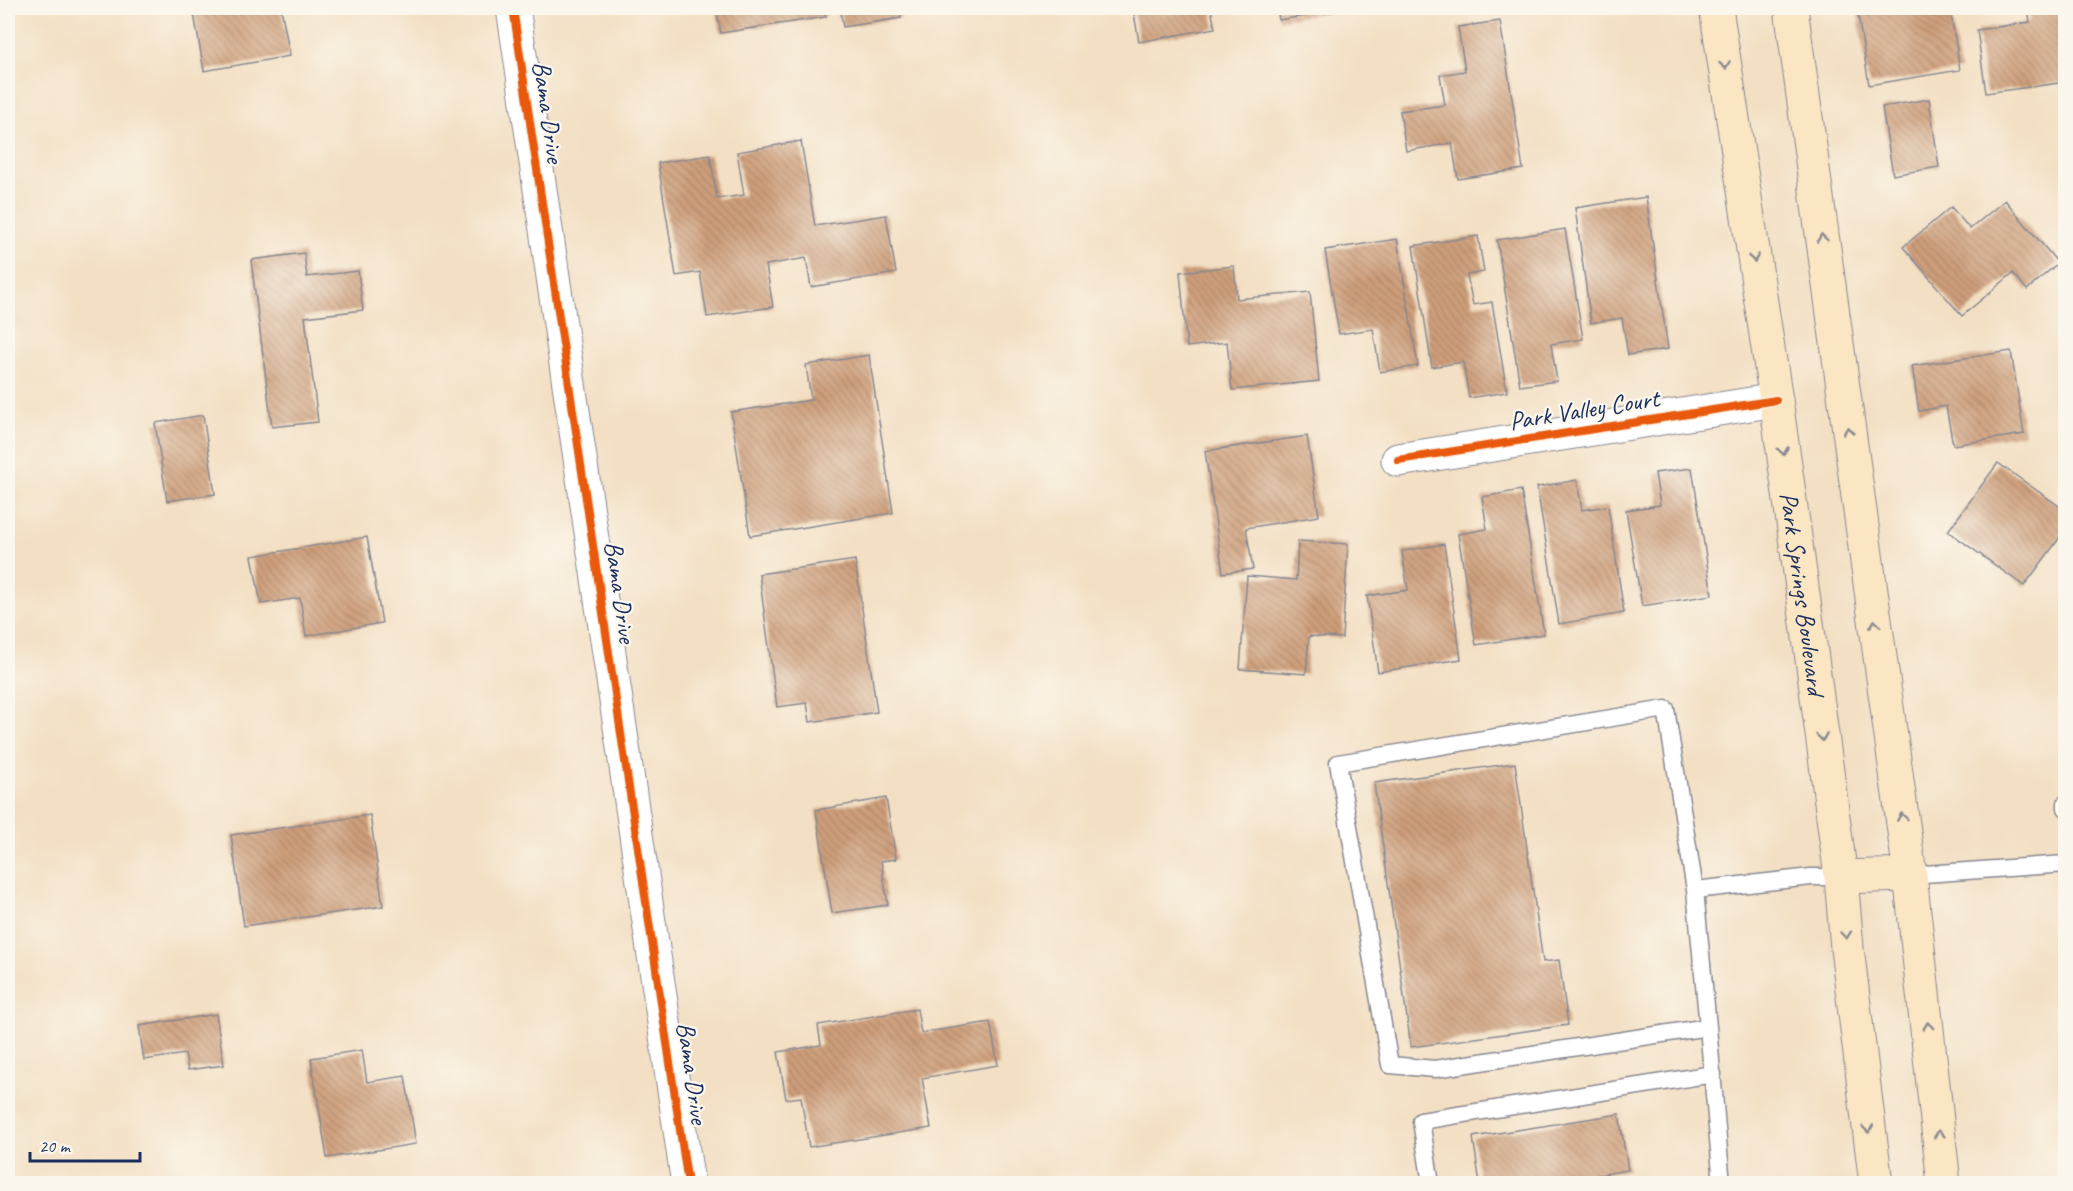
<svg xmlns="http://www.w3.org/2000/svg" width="2073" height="1191" font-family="Caveat,sans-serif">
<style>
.building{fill:url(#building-back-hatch)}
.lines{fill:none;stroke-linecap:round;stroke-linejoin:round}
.service-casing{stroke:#878790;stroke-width:19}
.minor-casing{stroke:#878790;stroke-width:35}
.secondary-casing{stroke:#878790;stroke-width:35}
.service{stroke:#fff;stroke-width:16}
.minor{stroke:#fff;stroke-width:33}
.secondary{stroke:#fbe6c4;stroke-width:33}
.cycleway-casing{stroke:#fbf7ec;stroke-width:11}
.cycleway{stroke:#e8590c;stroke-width:8}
.oneway{stroke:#8b8a91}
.labels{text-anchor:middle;stroke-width:4.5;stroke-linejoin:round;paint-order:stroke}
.street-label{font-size:26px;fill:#1b2f5e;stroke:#fbf7ec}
</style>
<defs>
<pattern id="building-back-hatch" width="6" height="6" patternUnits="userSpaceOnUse" patternTransform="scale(1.5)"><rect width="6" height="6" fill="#cf9f7a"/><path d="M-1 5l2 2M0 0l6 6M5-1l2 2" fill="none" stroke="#a78267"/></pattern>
</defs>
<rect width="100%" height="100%" fill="#fbf7ec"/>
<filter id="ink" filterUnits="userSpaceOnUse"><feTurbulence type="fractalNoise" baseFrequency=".0167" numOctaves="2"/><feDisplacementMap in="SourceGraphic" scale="12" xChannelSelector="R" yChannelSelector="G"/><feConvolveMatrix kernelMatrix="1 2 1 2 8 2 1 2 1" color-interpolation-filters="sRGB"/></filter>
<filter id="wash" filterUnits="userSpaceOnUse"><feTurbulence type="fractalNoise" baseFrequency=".008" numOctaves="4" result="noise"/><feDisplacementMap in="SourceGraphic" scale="24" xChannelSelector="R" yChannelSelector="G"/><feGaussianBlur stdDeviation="1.35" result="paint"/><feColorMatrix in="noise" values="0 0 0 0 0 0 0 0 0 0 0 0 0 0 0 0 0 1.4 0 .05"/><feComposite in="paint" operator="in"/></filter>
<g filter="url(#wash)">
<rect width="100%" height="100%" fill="#f3dfc3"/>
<g id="blocks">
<path class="building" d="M 193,8 L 281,8 L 290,56 L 204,71 Z
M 716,8 L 824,8 L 826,17 L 721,33 Z
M 840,8 L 900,8 L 901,18 L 843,27 Z
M 1133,8 L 1211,8 L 1215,28 L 1139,42 Z
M 1277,8 L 1350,8 L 1350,9 L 1279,20 Z
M 1857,8 L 1950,8 L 1960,70 L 1869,85 Z
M 2028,8 L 2066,8 L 2066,82 L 1986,93 L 1977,30 L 2030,22 Z
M 1500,21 L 1523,169 L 1458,179 L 1452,143 L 1406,151 L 1400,111 L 1445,105 L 1440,75 L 1465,71 L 1458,27 Z
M 1929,99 L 1939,167 L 1893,175 L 1882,107 Z
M 801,141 L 815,226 L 886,215 L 896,273 L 811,287 L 806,258 L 766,265 L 773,307 L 707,317 L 700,272 L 676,276 L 658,163 L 710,155 L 717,199 L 744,195 L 737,152 Z
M 1646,197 L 1668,349 L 1628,355 L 1622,318 L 1591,323 L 1575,208 Z
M 2005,200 L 2058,263 L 2027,290 L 2013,273 L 1962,316 L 1903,247 L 1951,207 L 1970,229 Z
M 1565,229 L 1583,339 L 1551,344 L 1557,381 L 1520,386 L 1497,240 Z
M 1478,236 L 1484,272 L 1467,275 L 1473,305 L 1492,302 L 1507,392 L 1469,398 L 1463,362 L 1432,367 L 1413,246 Z
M 1397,239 L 1418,366 L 1380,372 L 1373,329 L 1339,334 L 1325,250 Z
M 304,253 L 307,277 L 358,271 L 363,310 L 305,317 L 318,422 L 272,427 L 251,260 Z
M 1234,266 L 1237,299 L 1310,292 L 1319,381 L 1232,390 L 1227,342 L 1187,347 L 1180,272 Z
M 2011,351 L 2024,434 L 1953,445 L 1946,406 L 1919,411 L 1912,366 Z
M 869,355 L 893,513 L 750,536 L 731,412 L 811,400 L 806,365 Z
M 203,415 L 215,494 L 167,501 L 155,423 Z
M 1307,436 L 1319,516 L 1246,528 L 1253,569 L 1223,573 L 1205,451 Z
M 1998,463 L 2066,511 L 2066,529 L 2024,586 L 1948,531 Z
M 1692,468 L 1712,595 L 1642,606 L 1626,510 L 1660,505 L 1655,473 Z
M 1577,480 L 1582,510 L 1608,506 L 1624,613 L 1559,624 L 1537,487 Z
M 1521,490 L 1544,634 L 1476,645 L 1458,534 L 1487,529 L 1482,497 Z
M 367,537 L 382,623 L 306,636 L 300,598 L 261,604 L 252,556 Z
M 1298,541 L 1348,544 L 1342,638 L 1309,636 L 1306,674 L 1240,669 L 1247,576 L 1296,580 Z
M 1444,544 L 1461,659 L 1378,672 L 1367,596 L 1408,590 L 1402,551 Z
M 855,560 L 877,712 L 810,722 L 807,703 L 777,707 L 759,574 Z
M 1515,763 L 1543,962 L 1559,960 L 1568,1025 L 1411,1047 L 1374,783 Z
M 886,798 L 896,859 L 881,861 L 888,905 L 832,913 L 816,810 Z
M 370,815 L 383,906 L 244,926 L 231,835 Z
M 917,1009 L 921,1033 L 990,1022 L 998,1065 L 922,1078 L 931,1128 L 809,1147 L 801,1097 L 786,1099 L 778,1052 L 821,1045 L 818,1025 Z
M 216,1014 L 224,1065 L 188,1070 L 185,1054 L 144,1060 L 139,1026 Z
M 362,1050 L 367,1082 L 405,1076 L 416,1144 L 327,1158 L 311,1058 Z
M 1619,1114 L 1628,1170 L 1546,1184 L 1480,1184 L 1473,1137 Z"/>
</g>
</g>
<g filter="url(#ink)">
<use href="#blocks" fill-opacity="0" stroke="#878790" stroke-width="1.5"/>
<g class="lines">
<defs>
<path id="service" d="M 2066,803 L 2066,808
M 1910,875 L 2066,864
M 1695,890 L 1708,1027 L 1435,1069 L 1390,1065 L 1338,763 L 1666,709 L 1695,890 L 1811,877 L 1841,877
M 1708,1027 L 1722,1184
M 1431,1184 L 1421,1121 L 1713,1074"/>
<path id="minor" d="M 513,8 L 688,1184
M 1398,460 L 1776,400"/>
<g id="secondary">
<path id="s1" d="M 1716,8 L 1776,400 L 1812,659 L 1841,877 L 1847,948 L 1876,1184"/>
<path d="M 1791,8 L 1910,875 L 1944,1184"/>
<path d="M 1841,877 L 1910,875"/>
</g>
</defs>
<use href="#service" class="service-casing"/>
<use href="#minor" class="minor-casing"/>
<use href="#secondary" class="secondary-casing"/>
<use href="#service" class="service"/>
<use href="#minor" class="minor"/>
<use href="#secondary" class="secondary"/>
<defs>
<path id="cycleway" d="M 513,8 L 688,1184
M 1398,460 L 1776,400"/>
</defs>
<use href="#cycleway" class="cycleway-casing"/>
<use href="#cycleway" class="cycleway"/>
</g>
<defs><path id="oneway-chevron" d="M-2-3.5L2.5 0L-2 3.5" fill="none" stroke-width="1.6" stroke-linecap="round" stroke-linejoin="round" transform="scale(1.5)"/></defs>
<g class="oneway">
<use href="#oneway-chevron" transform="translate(1725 65) rotate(81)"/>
<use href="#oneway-chevron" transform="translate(1822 238) rotate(-98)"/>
<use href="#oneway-chevron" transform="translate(1754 258) rotate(81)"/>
<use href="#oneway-chevron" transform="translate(1848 431) rotate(-98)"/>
<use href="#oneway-chevron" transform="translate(1783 451) rotate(82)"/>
<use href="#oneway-chevron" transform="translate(1875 624) rotate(-98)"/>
<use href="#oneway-chevron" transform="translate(1822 737) rotate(82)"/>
<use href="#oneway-chevron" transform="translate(1902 817) rotate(-98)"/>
<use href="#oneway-chevron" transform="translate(1846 935) rotate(85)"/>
<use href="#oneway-chevron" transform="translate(1928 1026) rotate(-96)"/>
<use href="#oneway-chevron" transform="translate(1868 1129) rotate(83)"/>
<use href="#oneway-chevron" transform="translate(1939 1134) rotate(-96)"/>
</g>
</g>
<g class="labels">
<g class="street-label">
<text transform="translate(549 112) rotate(82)" y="9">Bama Drive</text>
<text transform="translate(1584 409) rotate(-9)" y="9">Park Valley Court</text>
<text transform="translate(621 592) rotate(82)" y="9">Bama Drive</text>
<text dy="9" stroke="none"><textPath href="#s1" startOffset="592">Park Springs Boulevard</textPath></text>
<text transform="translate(693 1073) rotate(82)" y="9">Bama Drive</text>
</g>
</g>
<rect width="2073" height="1191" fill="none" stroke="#fbf7ec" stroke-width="30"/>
<path d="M30 1152v9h110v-9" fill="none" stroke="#1b2f5e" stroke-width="3"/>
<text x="39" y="1152" font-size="18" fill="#1b2f5e" stroke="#fbf7ec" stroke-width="4.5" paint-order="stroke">20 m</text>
</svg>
